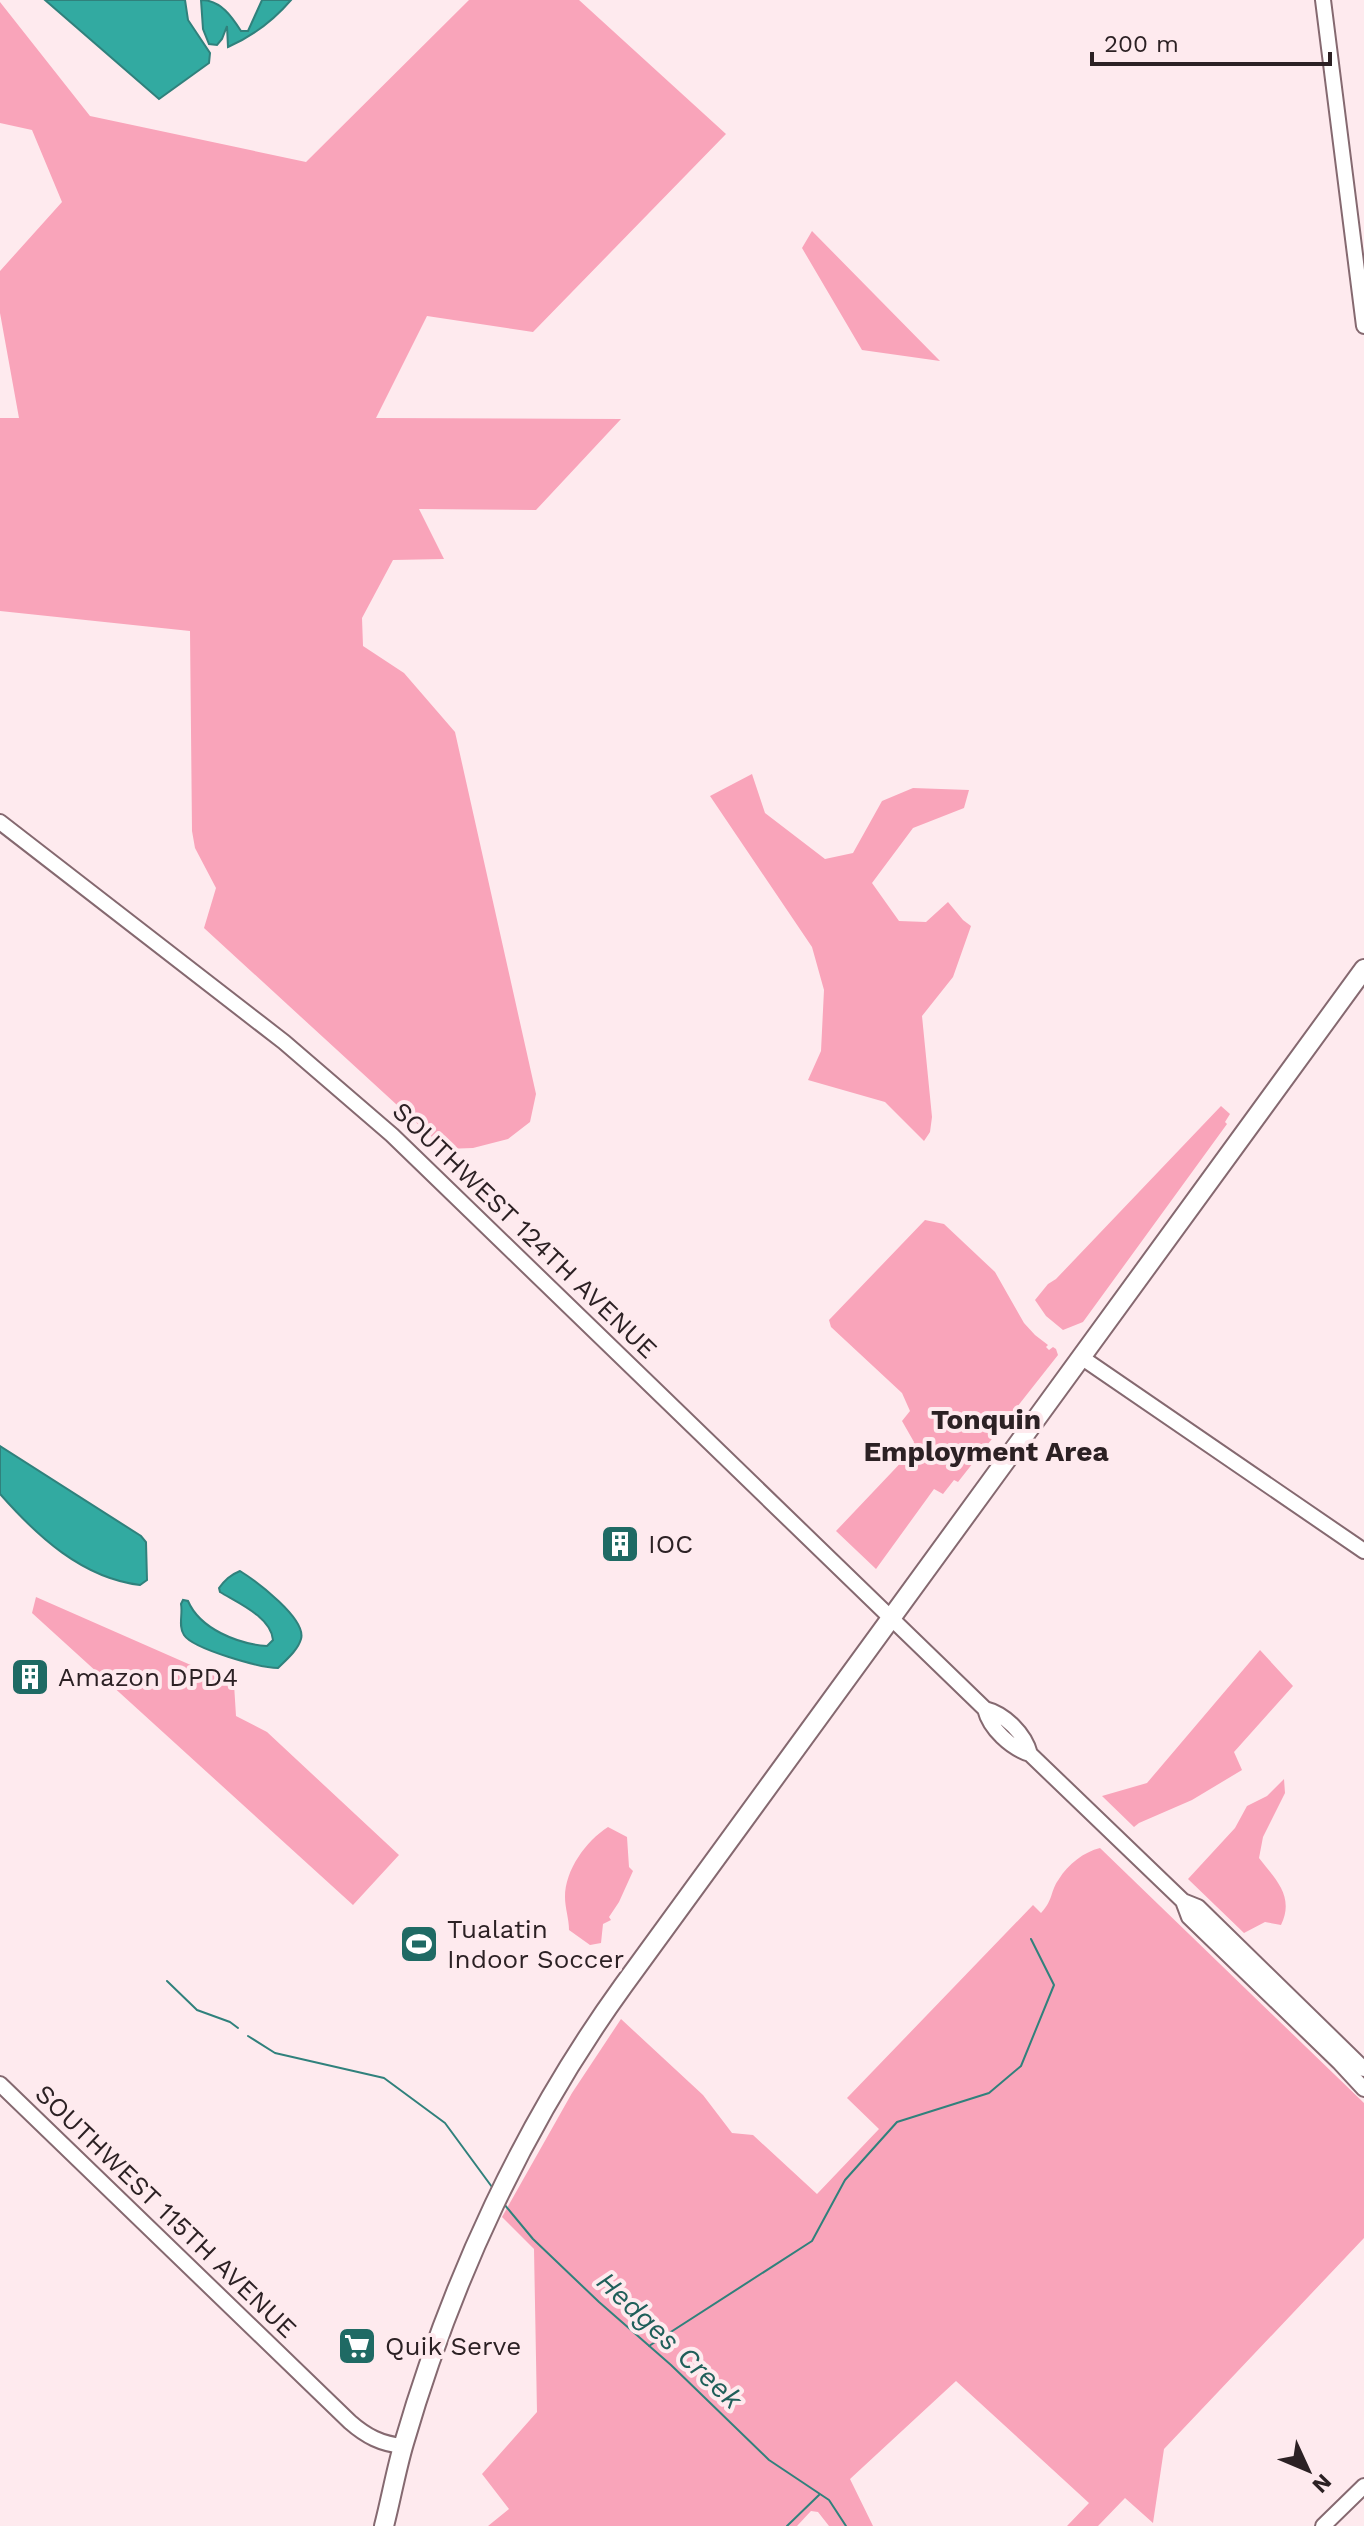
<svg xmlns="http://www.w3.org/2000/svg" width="1364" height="2526" font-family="'Work Sans',sans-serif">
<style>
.green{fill:#f9a4ba}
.water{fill:#32aaa1;stroke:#30817c;stroke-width:2}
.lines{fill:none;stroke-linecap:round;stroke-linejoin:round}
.stream{stroke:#30817c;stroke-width:2}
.secondary-casing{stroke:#856970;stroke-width:18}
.primary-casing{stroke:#856970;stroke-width:18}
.highway-casing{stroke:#856970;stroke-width:22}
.secondary{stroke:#fff;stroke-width:14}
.primary{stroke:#fff;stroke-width:14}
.highway{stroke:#fff;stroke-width:18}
.labels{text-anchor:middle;stroke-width:8;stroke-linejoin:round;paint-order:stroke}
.street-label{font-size:26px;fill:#2c2124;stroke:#feeaee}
.poi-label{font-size:26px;fill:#2c2124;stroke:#feeaee;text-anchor:start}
.neighbourhood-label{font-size:28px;font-weight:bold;fill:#2c2124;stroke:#feeaee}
.water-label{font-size:28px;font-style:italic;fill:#205f5a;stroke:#feeaee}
</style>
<rect width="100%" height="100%" fill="#feeaee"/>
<path class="green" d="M 469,0 L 579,0 L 726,134 L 533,332 L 427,316 L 376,418 L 621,419 L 536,510 L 419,509 L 444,559 L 393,560 L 362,618 L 363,646 L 404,673 L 455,732 L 536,1094 L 530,1122 L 508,1139 L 473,1148 L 445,1149 L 204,928 L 216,888 L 195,848 L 192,831 L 190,631 L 0,611 L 0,418 L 19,418 L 0,313 L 0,271 L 62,202 L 32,130 L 0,123 L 0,2 L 90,116 L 306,162 Z
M 812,231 L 940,361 L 862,350 L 802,248 Z
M 752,774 L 765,813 L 825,859 L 853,853 L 882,801 L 913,788 L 969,790 L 964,808 L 913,828 L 872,883 L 899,921 L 926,922 L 948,902 L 963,920 L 971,926 L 953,977 L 922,1016 L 932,1117 L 930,1132 L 924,1141 L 885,1102 L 808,1080 L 821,1051 L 824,990 L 812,947 L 710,796 Z
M 1221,1106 L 1230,1114 L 1225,1122 L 1227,1124 L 1083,1322 L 1063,1330 L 1046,1316 L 1035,1300 L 1048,1284 L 1056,1279 Z
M 925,1220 L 944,1224 L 995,1272 L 1024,1323 L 1035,1335 L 1048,1345 L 1046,1347 L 1049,1350 L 1053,1347 L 1056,1349 L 1058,1355 L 958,1482 L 954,1480 L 943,1494 L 934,1489 L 876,1569 L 836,1531 L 910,1453 L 914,1442 L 902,1421 L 910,1411 L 902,1393 L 831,1327 L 829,1320 Z
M 36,1597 L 234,1684 L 236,1716 L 267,1732 L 399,1855 L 353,1905 L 32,1613 Z
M 1260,1650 L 1293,1686 L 1234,1752 L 1242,1770 L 1192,1800 L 1139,1823 L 1134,1827 L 1102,1796 L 1147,1783 Z
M 1284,1779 L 1285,1793 L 1263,1837 L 1259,1858 C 1275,1879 1295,1896 1281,1925 L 1265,1922 L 1244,1933 L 1188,1879 L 1235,1828 L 1247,1806 L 1267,1796 Z
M 608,1827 L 627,1837 L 629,1867 L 633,1871 L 619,1902 L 609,1917 L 611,1920 L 603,1924 L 601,1943 L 590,1945 L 569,1930 C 569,1919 565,1908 565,1897 C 565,1870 586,1841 608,1827 Z
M 1100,1848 L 1364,2103 L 1364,2238 L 1164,2449 L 1153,2523 L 1125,2498 L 1098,2526 L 1067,2526 L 1089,2503 L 956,2381 L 850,2479 L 873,2526 L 829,2526 L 818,2512 L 811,2511 L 797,2526 L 488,2526 L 509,2509 L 482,2474 L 537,2412 L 534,2249 L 502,2217 L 572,2093 L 621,2019 L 703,2095 L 732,2133 L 753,2135 L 817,2194 L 879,2129 L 847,2098 L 1033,1905 L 1041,1913 C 1054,1899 1050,1891 1059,1879 C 1068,1864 1084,1852 1100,1848 Z"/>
<path class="water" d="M 45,0 L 185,0 L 188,20 L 210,53 L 209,63 L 159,99 Z
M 201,0 C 221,0 232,17 241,31 L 248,31 L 262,0 L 291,0 C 273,21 253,36 228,47 L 227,26 L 222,39 L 217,45 L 209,44 L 203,29 Z
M 0,1446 L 141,1536 L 146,1542 L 147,1580 L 140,1585 C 82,1578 37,1536 0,1494 Z
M 240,1571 C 256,1581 307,1619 301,1639 C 298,1650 286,1660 278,1668 C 261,1668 193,1649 184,1635 C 178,1626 183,1614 181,1604 L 183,1600 L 188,1601 C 200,1629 238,1644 267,1646 L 273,1640 C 271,1617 238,1603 220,1592 L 219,1588 C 225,1580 230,1575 240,1571 Z"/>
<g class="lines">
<path class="stream" d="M 167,1981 L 197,2010 L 230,2022 L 238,2028
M 248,2036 L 275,2053 L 384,2078 L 445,2123 L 492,2187
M 504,2204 L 533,2239 L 599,2302 L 671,2365 L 769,2460 L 829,2500 L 846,2526
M 649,2346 L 812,2241 L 845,2180 L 897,2122 L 989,2093 L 1021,2066 L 1054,1985 L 1031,1939
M 787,2526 L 819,2495"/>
<defs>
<path id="secondary" d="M 1323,0 L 1364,326
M 1081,1357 L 1364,1551
M 0,2084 L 350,2422 C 366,2436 381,2444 403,2446
M 1323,2526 L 1364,2486"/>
<path id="primary" d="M 0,822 L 284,1042 L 392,1135 L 985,1709 C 1005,1714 1025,1734 1030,1754
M 985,1709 C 990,1729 1011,1748 1030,1754 L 1183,1901 L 1189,1917 L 1339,2062 L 1364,2089
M 1183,1901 L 1198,1907 L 1364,2069"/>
<path id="highway" d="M 384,2526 C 391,2499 396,2470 404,2443 C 451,2281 524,2123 623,1986 L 1364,969"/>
</defs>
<use href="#secondary" class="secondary-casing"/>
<use href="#primary" class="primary-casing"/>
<use href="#highway" class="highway-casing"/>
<use href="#secondary" class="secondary"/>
<use href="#primary" class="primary"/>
<use href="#highway" class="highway"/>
</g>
<defs>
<symbol id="building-square" viewBox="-11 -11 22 22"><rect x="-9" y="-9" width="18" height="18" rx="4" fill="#1f6a64" stroke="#feeaee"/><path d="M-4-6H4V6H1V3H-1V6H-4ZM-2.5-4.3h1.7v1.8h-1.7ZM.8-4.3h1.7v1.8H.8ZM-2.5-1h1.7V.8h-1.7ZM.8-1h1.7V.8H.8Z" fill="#fff"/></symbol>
<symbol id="stadium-square" viewBox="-11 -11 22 22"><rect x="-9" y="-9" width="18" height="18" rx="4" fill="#1f6a64" stroke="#feeaee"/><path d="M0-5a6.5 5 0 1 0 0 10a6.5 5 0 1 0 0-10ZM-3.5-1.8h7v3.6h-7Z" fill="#fff"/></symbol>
<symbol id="supermarket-square" viewBox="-11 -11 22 22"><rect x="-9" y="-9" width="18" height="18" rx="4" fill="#1f6a64" stroke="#feeaee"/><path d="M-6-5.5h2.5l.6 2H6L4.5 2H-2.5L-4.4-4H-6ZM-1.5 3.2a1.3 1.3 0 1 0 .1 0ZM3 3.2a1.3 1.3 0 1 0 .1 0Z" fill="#fff"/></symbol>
</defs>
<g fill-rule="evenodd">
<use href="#building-square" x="598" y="1522" width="44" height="44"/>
<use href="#building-square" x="8" y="1655" width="44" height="44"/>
<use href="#stadium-square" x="397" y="1922" width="44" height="44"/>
<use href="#supermarket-square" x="335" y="2324" width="44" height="44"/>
</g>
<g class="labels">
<g class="street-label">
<text transform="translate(525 1230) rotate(44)" y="9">SOUTHWEST 124TH AVENUE</text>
<text transform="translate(166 2211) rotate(44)" y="9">SOUTHWEST 115TH AVENUE</text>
</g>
<g class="poi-label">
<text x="648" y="1553">IOC</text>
<text x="58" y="1686">Amazon DPD4</text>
<text x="447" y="1938">Tualatin<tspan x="447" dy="30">Indoor Soccer</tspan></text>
<text x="385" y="2355">Quik Serve</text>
</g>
<g class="neighbourhood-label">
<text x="986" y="1429">Tonquin<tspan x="986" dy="32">Employment Area</tspan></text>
</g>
<g class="water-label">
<text transform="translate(670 2340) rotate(43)" y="10">Hedges Creek</text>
</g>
</g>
<g transform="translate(1308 2470) rotate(134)" stroke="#feeaee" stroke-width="6" paint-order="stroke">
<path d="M0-6L14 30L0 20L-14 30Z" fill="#2c2124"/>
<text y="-12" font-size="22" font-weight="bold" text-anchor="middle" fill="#2c2124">N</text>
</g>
<path d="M1092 52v12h238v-12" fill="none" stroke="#2c2124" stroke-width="4"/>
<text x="1104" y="52" font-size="24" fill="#2c2124" stroke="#feeaee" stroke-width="6" paint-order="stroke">200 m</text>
</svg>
